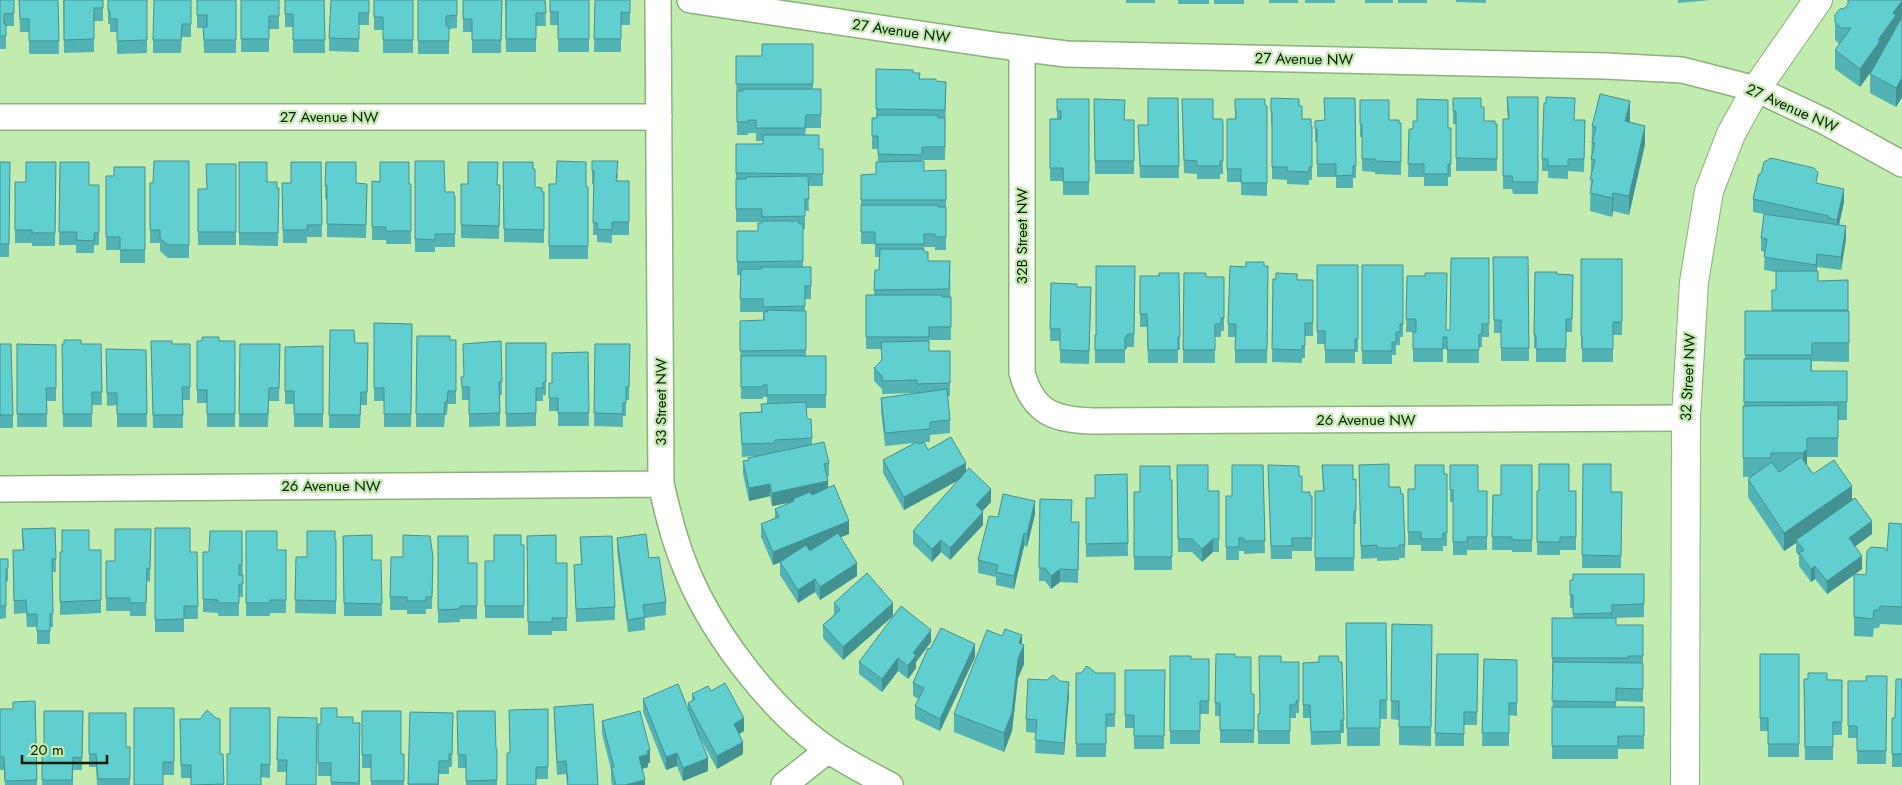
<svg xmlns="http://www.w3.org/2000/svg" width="1902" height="785" font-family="Jost,sans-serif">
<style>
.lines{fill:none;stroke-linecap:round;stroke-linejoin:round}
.street-casing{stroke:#8bb279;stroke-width:28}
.secondary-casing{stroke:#8bb279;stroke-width:30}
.street{stroke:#fff;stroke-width:25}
.secondary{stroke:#fff;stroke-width:28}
.wall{fill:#53b2b3}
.shaded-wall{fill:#449192}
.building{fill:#61cfd0;stroke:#449192}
.labels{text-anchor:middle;stroke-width:4.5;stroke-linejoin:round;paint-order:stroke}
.street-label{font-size:15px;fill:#0e1d07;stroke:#c1ebaf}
</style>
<rect width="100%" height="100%" fill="#c1ebaf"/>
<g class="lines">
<defs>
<path id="street" d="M 658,0 L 661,484 C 667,510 673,536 683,561 C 708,628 768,708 827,749 C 847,763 869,774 890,785
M 690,0 L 995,45 L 1066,54 L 1606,66 L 1682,70 L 1756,89 L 1824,121 L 1902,164
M 1022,49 L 1022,373 C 1033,412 1053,420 1093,421 L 1686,418
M 0,117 L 659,117
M 0,489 L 661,484
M 784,785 L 828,750"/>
<path id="secondary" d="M 1685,785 L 1686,418 L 1694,282 L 1709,191 L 1731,134 L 1756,89 L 1818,0"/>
</defs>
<use href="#street" class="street-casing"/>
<use href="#secondary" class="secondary-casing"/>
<use href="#street" class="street"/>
<use href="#secondary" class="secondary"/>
</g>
<path class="wall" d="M 0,0 L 14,0 L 14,26 L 6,26 L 6,49 L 0,49 Z
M 19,0 L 58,0 L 59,54 L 29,54 L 29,32 L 20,32 Z
M 63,0 L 103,0 L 103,21 L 94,21 L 94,52 L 64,53 Z
M 108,0 L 147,0 L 147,53 L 117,54 L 117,32 L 110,32 L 110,24 L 108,24 Z
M 191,0 L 191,37 L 182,37 L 181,53 L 153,53 L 153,40 Z
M 197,0 L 236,0 L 236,53 L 204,53 L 203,28 L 197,28 Z
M 241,0 L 279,0 L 279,29 L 269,29 L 269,52 L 241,52 Z
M 285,0 L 324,0 L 325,53 L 293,53 L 293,27 L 285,27 Z
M 369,0 L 369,25 L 359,25 L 359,52 L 329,51 L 329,38 Z
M 374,0 L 413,0 L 413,53 L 383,53 L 383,30 L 374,30 Z
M 418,0 L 457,0 L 457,28 L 449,29 L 449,54 L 418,54 Z
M 463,0 L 502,0 L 501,53 L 472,53 L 472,32 L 463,32 Z
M 505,0 L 545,0 L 546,26 L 536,26 L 536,52 L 506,52 Z
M 550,0 L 589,0 L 589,52 L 558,52 L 558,25 L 550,25 Z
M 595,0 L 630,0 L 630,25 L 621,25 L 621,52 L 594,52 Z
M 1126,0 L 1155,0 L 1155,3 L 1126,3 Z
M 1178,0 L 1209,0 L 1209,4 L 1178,4 Z
M 1214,0 L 1244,0 L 1244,4 L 1214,4 Z
M 1269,0 L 1298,0 L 1298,3 L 1269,3 Z
M 1305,0 L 1335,0 L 1335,3 L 1305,3 Z
M 1365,0 L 1393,0 L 1393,3 L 1365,3 Z
M 1398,0 L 1427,0 L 1427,3 L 1398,3 Z
M 1456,0 L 1486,0 L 1486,3 L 1456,2 Z
M 1678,0 L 1711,0 L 1678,3 Z
M 1902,0 L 1902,97 L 1896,107 L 1870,93 L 1870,74 L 1872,70 L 1860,87 L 1835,69 L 1835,50 L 1839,44 L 1835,40 L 1835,15 L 1845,8 Z
M 813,44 L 813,89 L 821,89 L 821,128 L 806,128 L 805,135 L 819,149 L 823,149 L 823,186 L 808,186 L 809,211 L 805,211 L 805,229 L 803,229 L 803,267 L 811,267 L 811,299 L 805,299 L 805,311 L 806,311 L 806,356 L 826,356 L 826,408 L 807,408 L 807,419 L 812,438 L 812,444 L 829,463 L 829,476 L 827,477 L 828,488 L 849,534 L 840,537 L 857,576 L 820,600 L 815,592 L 798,603 L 780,575 L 780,562 L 781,562 L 773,565 L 761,537 L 761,524 L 775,518 L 775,509 L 793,502 L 772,506 L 770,496 L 749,501 L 743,474 L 743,461 L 748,460 L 748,458 L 757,456 L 742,457 L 740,413 L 761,412 L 761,404 L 767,404 L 767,397 L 763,397 L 763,399 L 741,399 L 740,321 L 764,320 L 763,320 L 763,312 L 740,312 L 741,275 L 737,275 L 737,231 L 758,231 L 762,222 L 736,222 L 736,144 L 763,144 L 763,141 L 756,141 L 756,133 L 748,133 L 748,135 L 737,135 L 736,56 L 762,56 Z
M 876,69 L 913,73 L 920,79 L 936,81 L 946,82 L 945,160 L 922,160 L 922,161 L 924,171 L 946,170 L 946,250 L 935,250 L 935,247 L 924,247 L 924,252 L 928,261 L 950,261 L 951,340 L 929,340 L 929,351 L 950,351 L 950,396 L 948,396 L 950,420 L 950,433 L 930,435 L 930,442 L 924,442 L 928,450 L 966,472 L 991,502 L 982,511 L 983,525 L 950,560 L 941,552 L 932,562 L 913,544 L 913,531 L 959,480 L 904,510 L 883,473 L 883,460 L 914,443 L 885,446 L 881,411 L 881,398 L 917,393 L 882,394 L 882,389 L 874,381 L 874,368 L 882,360 L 881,349 L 866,349 L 866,295 L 874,295 L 875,270 L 879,270 L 880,257 L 875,257 L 875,244 L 861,244 L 861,175 L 876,174 L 878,162 L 878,149 L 872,149 L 872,118 L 876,118 Z
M 1507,97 L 1538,97 L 1538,194 L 1513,194 L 1512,189 L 1503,189 L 1503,119 L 1508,119 L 1507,110 Z
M 1178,98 L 1179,178 L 1140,178 L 1138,125 L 1148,125 Z
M 1271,98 L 1302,119 L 1311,126 L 1312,126 L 1312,180 L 1309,180 L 1309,185 L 1287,184 L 1287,180 L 1272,179 L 1272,125 L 1271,125 Z
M 1453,98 L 1481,107 L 1484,121 L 1497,124 L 1497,171 L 1456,171 L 1456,124 L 1453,124 Z
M 1057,99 L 1089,99 L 1089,195 L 1063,195 L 1063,181 L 1050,181 L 1050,119 L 1057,119 Z
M 1094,99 L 1124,120 L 1134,120 L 1134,174 L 1095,174 Z
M 1182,99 L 1213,119 L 1223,122 L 1223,174 L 1220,174 L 1220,179 L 1197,179 L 1197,174 L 1184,173 Z
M 1235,99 L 1267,106 L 1267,196 L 1241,195 L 1241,182 L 1227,182 L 1227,119 L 1235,119 Z
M 1360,100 L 1389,120 L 1401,123 L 1401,175 L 1375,174 L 1375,172 L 1362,171 L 1362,137 L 1360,137 Z
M 1630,119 L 1630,122 L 1645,144 L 1629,215 L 1613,211 L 1612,217 L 1590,211 L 1592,126 Z
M 1574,120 L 1585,120 L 1584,172 L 1568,171 L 1568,179 L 1548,178 L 1548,171 L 1542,171 L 1542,159 Z
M 1315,121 L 1356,166 L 1356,178 L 1353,178 L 1353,188 L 1336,188 L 1336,177 L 1317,177 L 1317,142 L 1315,142 Z
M 1448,128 L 1451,141 L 1451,177 L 1448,177 L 1448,186 L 1424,186 L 1424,177 L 1408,177 L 1409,129 Z
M 189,161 L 189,258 L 168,258 L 160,251 L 160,243 L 150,243 L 150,183 L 153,183 Z
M 415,161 L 445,192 L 455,196 L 455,247 L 435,247 L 435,252 L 415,252 Z
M 592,161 L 618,174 L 617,181 L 629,181 L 629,235 L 612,235 L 612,243 L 597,242 L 597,235 L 593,235 L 594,184 L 592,184 Z
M 0,162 L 10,162 L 9,257 L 0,257 Z
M 56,162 L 55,246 L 32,246 L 32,243 L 15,243 L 15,182 L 26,182 Z
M 60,162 L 89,185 L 99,185 L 99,245 L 94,245 L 94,253 L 76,253 L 76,245 L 59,245 Z
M 239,162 L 277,188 L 279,188 L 278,246 L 239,245 Z
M 321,162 L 322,237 L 307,237 L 307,243 L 283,243 L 282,183 L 291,183 Z
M 326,162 L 356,183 L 367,184 L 366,238 L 327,237 L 327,199 L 325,199 Z
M 503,162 L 533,169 L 535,187 L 542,192 L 544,192 L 544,243 L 504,242 Z
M 236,164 L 236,245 L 198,245 L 198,189 L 206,189 Z
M 145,167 L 145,263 L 120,263 L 120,250 L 106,250 L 106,176 L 114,176 Z
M 372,181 L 411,184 L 411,244 L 386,244 L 386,240 L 372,240 Z
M 461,184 L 500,185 L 499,239 L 461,238 Z
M 549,184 L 588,187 L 588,259 L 549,259 Z
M 1818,184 L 1844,202 L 1839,225 L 1846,239 L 1841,270 L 1817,267 L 1817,271 L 1818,281 L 1848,280 L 1848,311 L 1849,311 L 1849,362 L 1812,361 L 1812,371 L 1847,371 L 1847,420 L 1838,420 L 1838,457 L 1807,457 L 1807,466 L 1813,474 L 1852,499 L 1872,534 L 1855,546 L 1862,569 L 1855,574 L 1866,575 L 1887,551 L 1902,524 L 1902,625 L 1880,624 L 1879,628 L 1874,628 L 1873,637 L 1854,636 L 1854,575 L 1827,594 L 1815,579 L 1811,582 L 1799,566 L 1799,556 L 1796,552 L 1796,543 L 1784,551 L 1748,497 L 1748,479 L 1751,477 L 1743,477 L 1744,359 L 1745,359 L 1745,311 L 1772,311 L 1772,290 L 1776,290 L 1776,272 L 1764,270 L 1765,252 L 1761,251 L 1761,238 L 1764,214 L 1753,212 L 1753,199 Z
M 1493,257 L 1528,257 L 1529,361 L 1501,361 L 1501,333 L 1494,333 Z
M 1489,258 L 1489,337 L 1482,337 L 1482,347 L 1479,347 L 1479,363 L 1447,363 L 1447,349 L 1443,349 L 1443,362 L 1413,362 L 1413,332 L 1416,332 L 1406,332 L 1407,276 L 1447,330 L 1450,330 Z
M 1581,259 L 1622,259 L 1622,335 L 1613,335 L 1613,362 L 1582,362 L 1582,349 L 1581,349 Z
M 1317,265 L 1358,265 L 1358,352 L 1355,352 L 1355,363 L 1325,363 L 1325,344 L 1317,344 Z
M 1362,265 L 1403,265 L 1403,337 L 1400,337 L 1400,345 L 1396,345 L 1396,355 L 1392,355 L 1392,364 L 1362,364 Z
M 1135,266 L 1134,347 L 1127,347 L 1127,349 L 1125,349 L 1125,363 L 1095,363 L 1095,335 L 1096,335 Z
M 1268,266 L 1267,363 L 1235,363 L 1235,337 L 1228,337 L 1228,324 L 1246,267 Z
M 1535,272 L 1557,274 L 1573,275 L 1572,332 L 1566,332 L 1566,362 L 1536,362 L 1536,348 L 1534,348 Z
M 1179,273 L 1180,350 L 1178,350 L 1178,363 L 1148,363 L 1147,327 L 1140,327 L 1140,276 L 1159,276 Z
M 1184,273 L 1206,277 L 1224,277 L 1224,331 L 1221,331 L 1221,337 L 1215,337 L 1215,363 L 1183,363 Z
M 1273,279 L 1313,280 L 1313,336 L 1305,336 L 1305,358 L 1302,358 L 1302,363 L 1272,362 Z
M 1051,283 L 1077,287 L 1091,300 L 1089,364 L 1060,363 L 1060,341 L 1050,341 Z
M 374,323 L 412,324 L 411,427 L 384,427 L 384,401 L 374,401 Z
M 330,330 L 355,343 L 368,343 L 367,405 L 361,405 L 360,428 L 329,428 Z
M 417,336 L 450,340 L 456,340 L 456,404 L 448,404 L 447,415 L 445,415 L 444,427 L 416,427 Z
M 151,341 L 172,344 L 190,344 L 190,400 L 183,400 L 183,428 L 153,428 Z
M 197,341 L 235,341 L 235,427 L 207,427 L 207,403 L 197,403 Z
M 501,341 L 502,395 L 500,395 L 500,426 L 469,427 L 469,400 L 462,400 L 461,377 L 464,377 Z
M 506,343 L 546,343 L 546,395 L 543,395 L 543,401 L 536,401 L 536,426 L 506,427 Z
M 0,344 L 13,415 L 13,428 L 0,428 Z
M 17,344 L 56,345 L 56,401 L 47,401 L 47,427 L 17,427 Z
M 62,344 L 101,344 L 102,405 L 92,405 L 92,427 L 63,427 Z
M 240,344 L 280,344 L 279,401 L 269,401 L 268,427 L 239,427 Z
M 595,344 L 630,344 L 629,400 L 626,400 L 626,416 L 623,416 L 623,427 L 594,426 Z
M 323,346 L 323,427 L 294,427 L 294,404 L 285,404 L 285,347 Z
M 106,349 L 146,350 L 147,427 L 117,427 L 117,405 L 107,406 Z
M 588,352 L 589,426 L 558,426 L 558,411 L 549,411 L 549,383 L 552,383 Z
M 1583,464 L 1611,492 L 1622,492 L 1621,568 L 1582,568 Z
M 1177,465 L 1208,491 L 1219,491 L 1219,552 L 1213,552 L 1202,562 L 1192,552 L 1178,552 Z
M 1263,465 L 1265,553 L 1244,554 L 1244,551 L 1239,551 L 1239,560 L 1226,560 L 1226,496 L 1232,496 Z
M 1268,465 L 1299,476 L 1302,492 L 1310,496 L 1312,496 L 1312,551 L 1292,551 L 1292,559 L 1271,559 Z
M 1322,465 L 1353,480 L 1356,479 L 1356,524 L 1354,524 L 1354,571 L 1315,571 L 1315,491 L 1323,491 Z
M 1359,465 L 1389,487 L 1405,545 L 1405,558 L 1399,558 L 1399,560 L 1377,561 L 1377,558 L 1361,559 Z
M 1450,465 L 1478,491 L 1487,491 L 1487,550 L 1467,550 L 1467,555 L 1453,555 L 1453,502 L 1450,502 Z
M 1532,465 L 1532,552 L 1512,552 L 1512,550 L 1492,550 L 1493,495 L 1501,495 Z
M 1127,474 L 1128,556 L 1086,557 L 1086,498 L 1095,498 Z
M 1444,474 L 1447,474 L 1447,546 L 1443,546 L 1443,551 L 1421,551 L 1421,545 L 1408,545 L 1408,489 L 1415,489 Z
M 1170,480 L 1172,480 L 1172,570 L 1134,570 L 1134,492 L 1140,492 Z
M 1537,491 L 1576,491 L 1576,550 L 1560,550 L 1560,555 L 1537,555 Z
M 1040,499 L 1072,522 L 1079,522 L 1078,583 L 1060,582 L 1051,589 L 1045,581 L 1039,581 Z
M 1035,514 L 1027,547 L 1024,546 L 1014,589 L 996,585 L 996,577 L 978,573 L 978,560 L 998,517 Z
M 55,528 L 56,572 L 52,572 L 53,627 L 50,627 L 50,644 L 37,644 L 37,627 L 27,627 L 26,613 L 14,614 L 13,550 L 23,550 L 22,542 L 22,529 Z
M 155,528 L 190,552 L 197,552 L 198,619 L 184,619 L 184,632 L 155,632 Z
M 151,529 L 150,582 L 147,581 L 146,616 L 130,616 L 130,611 L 106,611 L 106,561 L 115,561 Z
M 242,531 L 243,597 L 239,597 L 239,616 L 218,616 L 218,613 L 203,612 L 203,552 L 209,552 Z
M 246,531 L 277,550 L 286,550 L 286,613 L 270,613 L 270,616 L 246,616 Z
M 343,536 L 372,560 L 381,560 L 382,616 L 344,616 Z
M 438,536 L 468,563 L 477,563 L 477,619 L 460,619 L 460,622 L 438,623 Z
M 527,536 L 556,563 L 567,563 L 567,631 L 552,631 L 552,635 L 528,635 Z
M 580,537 L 615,607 L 615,620 L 576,622 L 574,565 L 581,564 Z
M 617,538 L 649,558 L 666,602 L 666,615 L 645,618 L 645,630 L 628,632 L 617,551 Z
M 336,540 L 336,614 L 295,613 L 296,557 L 307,557 Z
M 521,545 L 524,545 L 524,618 L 485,618 L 485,561 L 494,561 Z
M 89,550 L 101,550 L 101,613 L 60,615 L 60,552 Z
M 403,557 L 433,557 L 432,609 L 426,609 L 426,614 L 407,614 L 407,610 L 390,610 L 390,597 Z
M 0,559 L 8,559 L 8,581 L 6,582 L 6,618 L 0,619 Z
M 1644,574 L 1644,617 L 1612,618 L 1616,625 L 1643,625 L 1643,702 L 1616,701 L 1616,707 L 1644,707 L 1644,749 L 1618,749 L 1618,759 L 1552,759 L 1553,671 L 1552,671 L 1552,618 L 1573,618 L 1573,608 L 1570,608 L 1570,580 Z
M 834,603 L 893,616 L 843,660 L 823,638 L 823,625 L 834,615 Z
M 1346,623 L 1386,623 L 1387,719 L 1380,719 L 1380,746 L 1347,746 Z
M 1392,624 L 1432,625 L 1431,746 L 1399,745 L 1399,720 L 1391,719 Z
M 931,642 L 916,662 L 916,668 L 908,679 L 898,671 L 882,692 L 859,674 L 859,662 Z
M 1022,644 L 1024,664 L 1018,678 L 1012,731 L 1004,752 L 954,732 L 954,714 Z
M 930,649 L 975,657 L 940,731 L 915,719 L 915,706 L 919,699 L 913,696 L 913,683 Z
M 1216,654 L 1235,657 L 1251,694 L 1254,694 L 1254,743 L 1220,743 L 1220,716 L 1215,716 Z
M 1437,654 L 1478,654 L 1477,725 L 1464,725 L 1464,746 L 1435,746 Z
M 1760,654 L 1799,654 L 1799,757 L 1768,757 L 1768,731 L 1760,731 Z
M 1170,656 L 1191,659 L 1209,659 L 1209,714 L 1200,714 L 1200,744 L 1170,744 Z
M 1484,659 L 1517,660 L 1517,716 L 1509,715 L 1509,746 L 1482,746 Z
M 1281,662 L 1299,662 L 1299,713 L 1296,713 L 1296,718 L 1290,718 L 1290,744 L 1258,744 L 1258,714 L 1259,714 Z
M 1303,663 L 1344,720 L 1344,733 L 1341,733 L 1341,744 L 1311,745 L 1310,718 L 1303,718 Z
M 1125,670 L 1165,670 L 1164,749 L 1134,749 L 1134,728 L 1125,728 Z
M 1076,673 L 1115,673 L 1115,727 L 1106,727 L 1106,757 L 1076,757 Z
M 1887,676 L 1886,764 L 1857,764 L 1857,738 L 1848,738 L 1848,681 L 1866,681 Z
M 1804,679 L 1842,680 L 1842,735 L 1833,735 L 1833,760 L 1805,760 Z
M 1902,679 L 1902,767 L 1892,767 L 1892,718 L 1895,718 Z
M 711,691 L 744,731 L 739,734 L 743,754 L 717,769 L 698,734 L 708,771 L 683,781 L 677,766 L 666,770 L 643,712 L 643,699 L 688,710 L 688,703 L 692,701 L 692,694 Z
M 1069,695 L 1064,755 L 1035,753 L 1036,733 L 1026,732 L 1026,719 Z
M 35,701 L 37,785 L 5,785 L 4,770 L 0,770 L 0,709 L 13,709 Z
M 554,707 L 598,785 L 567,785 L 566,774 L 557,775 L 554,720 Z
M 174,708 L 174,775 L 163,775 L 134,785 Z
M 270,708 L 270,778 L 261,777 L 230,754 Z
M 548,709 L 548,779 L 536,779 L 509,753 Z
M 83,711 L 82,770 L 73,770 L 73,785 L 42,785 L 42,755 L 44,755 Z
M 362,711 L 401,754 L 404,754 L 404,785 L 371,785 L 371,768 L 362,768 Z
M 457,711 L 496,749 L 497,749 L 497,785 L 466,785 L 466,768 L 458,768 Z
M 410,712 L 453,713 L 452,767 L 449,767 L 449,774 L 439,774 L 439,785 L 408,785 Z
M 89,713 L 126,747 L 130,747 L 130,785 L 97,785 L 96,767 L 89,767 Z
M 278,717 L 316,785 L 287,772 L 277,772 Z
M 337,717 L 353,723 L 360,723 L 360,785 L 331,785 L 331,776 L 318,776 L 318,724 L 321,724 Z
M 180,719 L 220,754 L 223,754 L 224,785 L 191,785 L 191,778 L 181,778 Z
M 602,721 L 650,763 L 648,763 L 648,767 L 642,769 L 645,785 L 612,785 L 611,780 L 611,769 L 602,734 Z"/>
<path class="shaded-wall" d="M 1902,1 L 1902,20 L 1880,59 L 1860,87 L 1860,69 L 1878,40 L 1893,13 Z
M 1902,78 L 1902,97 L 1896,107 L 1896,88 Z
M 1630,101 L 1630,119 L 1625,139 L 1625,121 Z
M 1645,126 L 1645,144 L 1629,215 L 1629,196 Z
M 1844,189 L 1844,202 L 1837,233 L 1837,220 Z
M 1613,193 L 1613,211 L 1612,217 L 1612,198 Z
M 1846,226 L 1846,239 L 1841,270 L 1841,257 Z
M 1817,254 L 1817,267 L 1816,278 L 1816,265 Z
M 1807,449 L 1807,467 L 1803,471 L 1803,453 Z
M 966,463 L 966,476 L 904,510 L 904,497 Z
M 828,481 L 828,494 L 793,499 L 793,502 L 772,506 L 772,493 Z
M 770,484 L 770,496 L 749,501 L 749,488 Z
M 1852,486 L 1852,505 L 1796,540 L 1796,543 L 1784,551 L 1784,533 Z
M 991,489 L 991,502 L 976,518 L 976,505 Z
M 1035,501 L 1035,514 L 1027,547 L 1027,534 Z
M 983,512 L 983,525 L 950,560 L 950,548 Z
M 849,521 L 849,534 L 773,565 L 773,552 Z
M 1872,521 L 1872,534 L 1849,551 L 1849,538 Z
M 1024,533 L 1024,546 L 1014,589 L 1014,576 Z
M 1213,539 L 1213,552 L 1202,562 L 1202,549 Z
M 941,540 L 941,552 L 932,562 L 932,549 Z
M 1862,556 L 1862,569 L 1827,594 L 1827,581 Z
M 857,563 L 857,576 L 820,600 L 820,587 Z
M 1815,566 L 1815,579 L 1811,582 L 1811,569 Z
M 1060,569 L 1060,582 L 1051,589 L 1051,576 Z
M 815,579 L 815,592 L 798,603 L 798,590 Z
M 893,603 L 893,616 L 843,660 L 843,647 Z
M 931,630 L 931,642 L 916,662 L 916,668 L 908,679 L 908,666 L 913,653 Z
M 1022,635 L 1022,650 L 1024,645 L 1024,664 L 1018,678 L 1012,731 L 1004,752 L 1004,733 L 1019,643 Z
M 975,644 L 975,657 L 940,731 L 940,719 Z
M 898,658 L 898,671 L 882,692 L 882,679 Z
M 1069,682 L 1069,695 L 1064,755 L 1064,743 Z
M 744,718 L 744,731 L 734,737 L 734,724 Z
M 743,742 L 743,754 L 717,769 L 717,756 Z
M 650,750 L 650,763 L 648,763 L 648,767 L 639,770 L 639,757 L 647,751 Z
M 677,753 L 677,766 L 666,770 L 666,757 Z
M 708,758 L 708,771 L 683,781 L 683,768 Z
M 645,780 L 645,785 L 625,785 Z"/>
<path class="building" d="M 0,0 L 14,0 L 14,13 L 4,14 L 4,24 L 6,24 L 6,36 L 0,36 Z
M 19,0 L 58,0 L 59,41 L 29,41 L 29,19 L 20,19 Z
M 64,0 L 103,0 L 103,8 L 94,8 L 94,39 L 64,40 Z
M 108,0 L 147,0 L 147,40 L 117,41 L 117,19 L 110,19 L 110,11 L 108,11 Z
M 154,0 L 191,0 L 191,24 L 182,24 L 181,40 L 153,40 Z
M 197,0 L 236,0 L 236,40 L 204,40 L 203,27 L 207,27 L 207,15 L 197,15 Z
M 241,0 L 279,0 L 279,16 L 269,16 L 269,39 L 241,39 Z
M 285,0 L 324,0 L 325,40 L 293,40 L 293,14 L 285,14 Z
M 331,0 L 369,0 L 369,13 L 359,13 L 359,39 L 329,38 Z
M 374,0 L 413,0 L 413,40 L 383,40 L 383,17 L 374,17 Z
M 418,0 L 457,0 L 457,15 L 446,16 L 446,26 L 449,26 L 449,41 L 418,41 Z
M 463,0 L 502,0 L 501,40 L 472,40 L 472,19 L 463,19 Z
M 506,0 L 545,0 L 546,13 L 536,13 L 536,39 L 506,39 Z
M 550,0 L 589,0 L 589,39 L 558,39 L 558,12 L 550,12 Z
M 595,0 L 630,0 L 630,13 L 621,12 L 621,39 L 594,39 Z
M 1848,0 L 1902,0 L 1902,1 L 1893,13 L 1896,15 L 1878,40 L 1880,41 L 1860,69 L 1835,50 L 1851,28 L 1841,28 L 1835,22 L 1835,15 L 1840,9 L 1845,8 L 1848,4 Z
M 1902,17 L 1902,78 L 1896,88 L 1870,74 Z
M 762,44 L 813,44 L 813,84 L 736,84 L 736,56 L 762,56 Z
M 876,69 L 913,70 L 913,73 L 920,73 L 919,79 L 936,79 L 936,81 L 946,82 L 945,110 L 876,109 Z
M 743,89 L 821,89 L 821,115 L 806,115 L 805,128 L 756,128 L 756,120 L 748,120 L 748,122 L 737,122 L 737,91 L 743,91 Z
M 1600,94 L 1630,101 L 1625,121 L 1645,126 L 1629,196 L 1613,193 L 1612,198 L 1590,193 L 1593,180 L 1590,179 L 1595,160 L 1591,159 L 1595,143 L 1592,143 L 1596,127 L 1592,126 Z
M 1507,97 L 1538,97 L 1538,182 L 1513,182 L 1512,176 L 1503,176 L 1503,119 L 1509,119 Z
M 1546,97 L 1575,98 L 1574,120 L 1585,120 L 1584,159 L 1568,159 L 1568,166 L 1548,166 L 1548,159 L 1542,159 L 1544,103 L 1546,103 Z
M 1148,98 L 1178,98 L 1179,166 L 1140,166 L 1138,125 L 1148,125 Z
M 1271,98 L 1299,99 L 1299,106 L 1302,106 L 1302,119 L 1311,119 L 1311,126 L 1312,126 L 1312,167 L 1309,167 L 1309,172 L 1287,171 L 1287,167 L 1272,167 L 1272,112 L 1271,112 Z
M 1324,98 L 1355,98 L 1356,166 L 1353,166 L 1353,175 L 1336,176 L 1336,164 L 1317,164 L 1317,129 L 1315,129 L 1315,121 L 1325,120 Z
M 1453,98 L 1481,98 L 1481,107 L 1484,107 L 1484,121 L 1495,121 L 1495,124 L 1497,124 L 1497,159 L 1456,158 L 1456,111 L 1453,111 Z
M 1057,99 L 1089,99 L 1089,182 L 1063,182 L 1063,168 L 1050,168 L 1050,119 L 1061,119 L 1061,111 L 1057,111 Z
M 1094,99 L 1125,100 L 1124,120 L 1134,120 L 1134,161 L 1095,161 Z
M 1182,99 L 1213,99 L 1213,119 L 1222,119 L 1223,122 L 1223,161 L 1220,161 L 1220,166 L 1197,166 L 1197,161 L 1184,160 Z
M 1235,99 L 1265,99 L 1265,105 L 1267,106 L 1267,183 L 1241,183 L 1241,169 L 1227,169 L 1227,119 L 1236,119 L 1236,110 L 1235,110 Z
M 1417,99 L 1448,100 L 1448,128 L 1451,128 L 1451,164 L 1448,164 L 1448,174 L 1424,174 L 1424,164 L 1408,164 L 1409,129 L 1413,129 L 1413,121 L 1417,121 Z
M 1360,100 L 1389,100 L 1389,120 L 1399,120 L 1399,123 L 1401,123 L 1401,162 L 1375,161 L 1375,159 L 1362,159 L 1362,124 L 1360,124 Z
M 877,115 L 938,115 L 938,118 L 945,118 L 945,147 L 922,147 L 922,155 L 878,154 L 878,136 L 872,136 L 872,118 L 877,118 Z
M 763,135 L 819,135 L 819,149 L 823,149 L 823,174 L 736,173 L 736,144 L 763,144 Z
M 1771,158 L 1814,168 L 1818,173 L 1816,183 L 1844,189 L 1837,220 L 1828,218 L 1829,216 L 1753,199 L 1759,174 L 1761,174 L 1764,162 Z
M 154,161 L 189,161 L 189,245 L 168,245 L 160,239 L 160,230 L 150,230 L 150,183 L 153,183 Z
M 415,161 L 444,161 L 445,192 L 454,192 L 454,196 L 455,196 L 455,234 L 435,234 L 435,240 L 415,239 Z
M 557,161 L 586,162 L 586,187 L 588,187 L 588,246 L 549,246 L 549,184 L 556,184 Z
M 592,161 L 618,161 L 616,181 L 629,181 L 629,222 L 612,222 L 612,230 L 597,229 L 597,223 L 593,223 L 594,171 L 592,171 Z
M 924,161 L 924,171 L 946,170 L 946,200 L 861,200 L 861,175 L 876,174 L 876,162 Z
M 0,162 L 10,162 L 9,244 L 0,244 Z
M 26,162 L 56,162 L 55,233 L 32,233 L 32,230 L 15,230 L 15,182 L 26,182 Z
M 60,162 L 89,162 L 89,185 L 99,185 L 99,233 L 94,233 L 94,241 L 76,240 L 77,232 L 59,232 Z
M 239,162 L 267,162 L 267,182 L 277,182 L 277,188 L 279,188 L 278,233 L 239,233 Z
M 291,162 L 321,162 L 322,225 L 307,225 L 307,230 L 283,230 L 282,183 L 291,183 Z
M 326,162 L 356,162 L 356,183 L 367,184 L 366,225 L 327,224 L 327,186 L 325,186 Z
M 380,162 L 409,162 L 409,184 L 411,184 L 411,231 L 386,231 L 386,227 L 372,227 L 372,181 L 380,182 Z
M 468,162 L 498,162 L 497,185 L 500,185 L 499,226 L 461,225 L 461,184 L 468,184 Z
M 503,162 L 533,162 L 533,169 L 535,169 L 535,187 L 542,188 L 542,192 L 544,192 L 544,230 L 504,229 Z
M 206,164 L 236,164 L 236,232 L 198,232 L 198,189 L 207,189 Z
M 114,167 L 145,167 L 145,250 L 120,250 L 120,237 L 106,237 L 106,176 L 114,176 Z
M 808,176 L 809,199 L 805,199 L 805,216 L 762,217 L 762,209 L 736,209 L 736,179 L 746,179 L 746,177 Z
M 861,205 L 938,205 L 938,207 L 946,207 L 946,237 L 935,237 L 935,234 L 924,234 L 924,244 L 875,244 L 875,232 L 861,232 Z
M 1764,214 L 1846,226 L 1841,257 L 1817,254 L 1816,265 L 1764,257 L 1767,239 L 1761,238 Z
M 762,221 L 799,221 L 799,224 L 803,224 L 803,261 L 737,262 L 737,231 L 758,231 L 758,223 L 762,223 Z
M 880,249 L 924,249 L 924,252 L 928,252 L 928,261 L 950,261 L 949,289 L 874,290 L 875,270 L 879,270 Z
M 1493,257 L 1528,257 L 1529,348 L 1501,348 L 1501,320 L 1494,320 Z
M 1451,258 L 1489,258 L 1489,324 L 1482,324 L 1482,334 L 1479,334 L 1479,350 L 1447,350 L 1447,337 L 1443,337 L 1443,349 L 1413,349 L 1413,332 L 1416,332 L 1416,319 L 1406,319 L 1407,276 L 1425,276 L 1425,273 L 1447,273 L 1446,330 L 1450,330 Z
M 1581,259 L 1622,259 L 1622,322 L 1613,322 L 1613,349 L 1582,349 L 1582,336 L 1581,336 Z
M 1246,262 L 1264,262 L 1264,266 L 1268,266 L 1267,350 L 1235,350 L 1236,324 L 1228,324 L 1230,266 L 1246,267 Z
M 1317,265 L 1358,265 L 1358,339 L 1355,339 L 1355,350 L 1325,350 L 1325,331 L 1317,331 Z
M 1362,265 L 1403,265 L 1403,324 L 1400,324 L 1400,332 L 1396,332 L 1396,342 L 1392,342 L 1392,351 L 1362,351 Z
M 1096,266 L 1135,266 L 1134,334 L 1127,334 L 1127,337 L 1125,337 L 1125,350 L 1095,350 L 1095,335 L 1096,335 Z
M 761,267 L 811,267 L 811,286 L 805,286 L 805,306 L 763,307 L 763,299 L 740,299 L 741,269 L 761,269 Z
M 1776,271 L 1818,271 L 1818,281 L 1848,280 L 1848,310 L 1772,310 L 1772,290 L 1776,290 Z
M 1535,272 L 1557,272 L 1556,274 L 1573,275 L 1572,319 L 1566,319 L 1566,349 L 1536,349 L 1536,335 L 1534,335 Z
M 1159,273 L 1179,273 L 1180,337 L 1178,337 L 1178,350 L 1148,350 L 1147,314 L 1140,314 L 1140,276 L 1159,276 Z
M 1184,273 L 1206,273 L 1206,277 L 1224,277 L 1224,318 L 1221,318 L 1221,324 L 1215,324 L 1215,350 L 1183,350 Z
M 1276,273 L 1297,274 L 1297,280 L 1313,280 L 1313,323 L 1305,323 L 1305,346 L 1302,346 L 1302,350 L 1272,349 L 1273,279 L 1276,279 Z
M 1051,283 L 1077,284 L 1077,287 L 1091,287 L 1089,351 L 1060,350 L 1060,329 L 1050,329 Z
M 866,295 L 942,295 L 942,297 L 951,297 L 951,327 L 929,327 L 929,337 L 866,337 Z
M 767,310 L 806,311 L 806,350 L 740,351 L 740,321 L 764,320 L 764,312 L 767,312 Z
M 1745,311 L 1849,311 L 1849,343 L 1812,343 L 1812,355 L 1745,355 Z
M 374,323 L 412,324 L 411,414 L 384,414 L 384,388 L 374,388 Z
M 330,330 L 354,330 L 355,343 L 368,343 L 367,392 L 361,392 L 360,415 L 329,415 Z
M 417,336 L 450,336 L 450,340 L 456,340 L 456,391 L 448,391 L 447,402 L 445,402 L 444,414 L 416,414 Z
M 202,337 L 219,337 L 219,341 L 235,341 L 235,414 L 207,414 L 207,390 L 197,390 L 197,341 L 202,341 Z
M 64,340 L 81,340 L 81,344 L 101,344 L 102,392 L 92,392 L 92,414 L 63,414 L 62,344 L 64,344 Z
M 151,341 L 172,341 L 172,344 L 190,344 L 190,387 L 182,387 L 183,415 L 153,415 Z
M 501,341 L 502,382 L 499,382 L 500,413 L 469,414 L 469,387 L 462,387 L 461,377 L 464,377 L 463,344 Z
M 929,341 L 929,351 L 950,351 L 950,383 L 917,384 L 917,380 L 882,381 L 882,376 L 874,368 L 882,360 L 881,342 Z
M 506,343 L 546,343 L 546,382 L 543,382 L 543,388 L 536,388 L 536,413 L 506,414 Z
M 0,344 L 11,344 L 13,415 L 0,415 Z
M 17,344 L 56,345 L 56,388 L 46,388 L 47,414 L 17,414 Z
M 240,344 L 280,344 L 279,388 L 269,388 L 268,414 L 239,414 Z
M 595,344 L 630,344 L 629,387 L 626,387 L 626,403 L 623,403 L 623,414 L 594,413 Z
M 323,346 L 323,414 L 294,414 L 294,391 L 285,391 L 285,347 Z
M 106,349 L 146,350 L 147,414 L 117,414 L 117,393 L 107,393 Z
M 588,352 L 589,413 L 558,413 L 558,398 L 549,398 L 549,383 L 552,383 L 552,353 Z
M 741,356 L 826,356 L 826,395 L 767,395 L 767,385 L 763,385 L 763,387 L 741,387 Z
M 1744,359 L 1811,359 L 1811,371 L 1847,371 L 1847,402 L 1744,402 Z
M 947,389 L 950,420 L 930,422 L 930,429 L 885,433 L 881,398 Z
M 806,402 L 807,419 L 811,419 L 812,438 L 775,440 L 775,443 L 742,444 L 740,413 L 762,412 L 761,404 Z
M 1838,405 L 1838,438 L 1807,438 L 1807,449 L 1803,453 L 1771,453 L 1771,458 L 1743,458 L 1743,406 Z
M 951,437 L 966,463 L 904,497 L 883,460 L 917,442 L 919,444 L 924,442 L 928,450 Z
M 824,442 L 829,463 L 824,464 L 828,481 L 772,493 L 770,484 L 749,488 L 743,461 L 749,460 L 748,458 Z
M 1801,457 L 1813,474 L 1834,460 L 1852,486 L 1784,533 L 1748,479 L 1772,462 L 1779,472 Z
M 1389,464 L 1389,487 L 1400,487 L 1401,494 L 1403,494 L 1405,545 L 1399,545 L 1399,548 L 1377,548 L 1377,545 L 1361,546 L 1359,465 Z
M 1539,464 L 1569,464 L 1569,491 L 1576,491 L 1576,537 L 1560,537 L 1560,542 L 1537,542 L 1537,491 L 1539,491 Z
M 1583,464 L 1611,464 L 1611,492 L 1622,492 L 1621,556 L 1582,555 Z
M 1177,465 L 1208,465 L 1208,491 L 1219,491 L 1219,539 L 1213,539 L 1202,549 L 1192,539 L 1178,539 Z
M 1232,465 L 1263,465 L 1265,541 L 1244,541 L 1244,538 L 1239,538 L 1239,547 L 1226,547 L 1226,496 L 1232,496 Z
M 1268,465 L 1299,466 L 1299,476 L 1302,476 L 1302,492 L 1310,492 L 1310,496 L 1312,496 L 1312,538 L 1292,538 L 1292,546 L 1271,546 Z
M 1322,465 L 1353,465 L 1353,480 L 1356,479 L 1356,511 L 1354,511 L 1354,558 L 1315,558 L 1315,491 L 1324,491 Z
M 1415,465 L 1444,465 L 1444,474 L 1447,474 L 1447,533 L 1443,533 L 1443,539 L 1421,539 L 1421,532 L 1408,532 L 1408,489 L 1415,489 Z
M 1450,465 L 1478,465 L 1478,491 L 1487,491 L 1487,537 L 1467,537 L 1467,542 L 1453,542 L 1453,490 L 1450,490 Z
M 1501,465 L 1532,465 L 1532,540 L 1512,540 L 1512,537 L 1492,537 L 1493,495 L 1501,495 Z
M 1140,466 L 1170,466 L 1170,480 L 1172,480 L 1172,557 L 1134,557 L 1134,492 L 1140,492 Z
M 969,468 L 991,489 L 976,505 L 983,512 L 950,548 L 941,540 L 932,549 L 913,531 Z
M 1127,474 L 1128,543 L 1086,544 L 1086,498 L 1095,498 L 1095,475 Z
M 834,485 L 849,521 L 773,552 L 761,524 L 779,517 L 775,509 L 794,501 L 793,499 L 810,492 L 812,495 Z
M 1003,494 L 1035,501 L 1027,534 L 1024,533 L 1014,576 L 996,572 L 998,565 L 978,560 L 989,516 L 998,517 Z
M 1855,498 L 1872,521 L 1849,538 L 1862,556 L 1827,581 L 1815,566 L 1811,569 L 1799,553 L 1804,550 L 1796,540 Z
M 1040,499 L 1072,500 L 1071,522 L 1079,522 L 1078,570 L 1060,569 L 1051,576 L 1045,568 L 1039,568 Z
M 1889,523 L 1902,524 L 1902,607 L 1880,606 L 1879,610 L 1874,610 L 1873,619 L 1854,617 L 1854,574 L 1866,575 L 1867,551 L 1871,547 L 1885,548 L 1887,551 Z
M 55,528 L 56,559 L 52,559 L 53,614 L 50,614 L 50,631 L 37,631 L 37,614 L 27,614 L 26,600 L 14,601 L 13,550 L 24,550 L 22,529 Z
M 155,528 L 190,528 L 190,552 L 197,552 L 198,606 L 184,606 L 184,619 L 155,620 Z
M 115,529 L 151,529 L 150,569 L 147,568 L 146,603 L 130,603 L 130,598 L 106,598 L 106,561 L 115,561 Z
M 62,530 L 89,530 L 89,550 L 101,550 L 101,600 L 60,602 L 60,552 L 62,552 Z
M 210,531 L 242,531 L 242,565 L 239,565 L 239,575 L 243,575 L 243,584 L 239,584 L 239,603 L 218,603 L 218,600 L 203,599 L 203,552 L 209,552 Z
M 246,531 L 277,531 L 277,550 L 286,550 L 286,600 L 270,600 L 270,603 L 246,603 Z
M 307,531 L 335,531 L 335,540 L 336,540 L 336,601 L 295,600 L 296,557 L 307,557 Z
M 838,533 L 857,563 L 820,587 L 815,579 L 798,590 L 780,562 L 806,545 L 810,551 Z
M 646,534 L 649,558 L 659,557 L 666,602 L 643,605 L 645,617 L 628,620 L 617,538 Z
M 372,535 L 372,560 L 381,560 L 382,604 L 344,603 L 343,536 Z
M 403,535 L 430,536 L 433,557 L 432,597 L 426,597 L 426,601 L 407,601 L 407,597 L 390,597 L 391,557 L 403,557 Z
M 494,535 L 521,535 L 521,545 L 524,545 L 524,606 L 485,606 L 485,561 L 494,561 Z
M 556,535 L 556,563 L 567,563 L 567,618 L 552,618 L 552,622 L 528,622 L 527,536 Z
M 438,536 L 468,536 L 468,563 L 477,563 L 477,606 L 460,606 L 460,609 L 438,610 Z
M 612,536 L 615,607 L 576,609 L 574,565 L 582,564 L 580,537 Z
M 0,559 L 8,559 L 8,568 L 6,569 L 6,606 L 0,606 Z
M 867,573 L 893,603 L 843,647 L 823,625 L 840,610 L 834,603 Z
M 1573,574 L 1644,574 L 1644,604 L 1612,605 L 1612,613 L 1573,614 L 1573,595 L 1570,595 L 1570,580 L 1573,580 Z
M 901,606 L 931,630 L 913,653 L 916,655 L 908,666 L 898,658 L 882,679 L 859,662 Z
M 1552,618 L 1616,618 L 1616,625 L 1643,625 L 1643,656 L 1628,656 L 1628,658 L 1552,658 Z
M 1346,623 L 1386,623 L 1387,700 L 1380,700 L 1380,728 L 1347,728 Z
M 1392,624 L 1432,625 L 1431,727 L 1399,727 L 1399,701 L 1391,701 Z
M 941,628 L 975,644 L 940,719 L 915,706 L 924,688 L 913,683 L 928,648 L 930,649 Z
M 1005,629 L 1022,635 L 1019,643 L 1024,645 L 1018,659 L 1012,713 L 1004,733 L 954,714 L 987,630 L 1002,636 Z
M 1216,654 L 1235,654 L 1235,657 L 1251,657 L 1251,694 L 1254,694 L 1254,730 L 1220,730 L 1220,703 L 1215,703 Z
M 1437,654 L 1478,654 L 1477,712 L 1464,712 L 1464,734 L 1435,733 Z
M 1760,654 L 1799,654 L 1799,744 L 1768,744 L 1768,718 L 1760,718 Z
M 1170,656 L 1191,656 L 1191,659 L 1209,659 L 1209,701 L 1200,701 L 1200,731 L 1170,731 Z
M 1259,656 L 1281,656 L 1281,662 L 1299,662 L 1299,701 L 1296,701 L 1296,705 L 1290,705 L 1290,731 L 1258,731 L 1258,714 L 1260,714 Z
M 1319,656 L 1338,656 L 1339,662 L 1342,662 L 1344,720 L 1341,720 L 1341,731 L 1311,732 L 1310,705 L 1303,705 L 1303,663 L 1319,662 Z
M 1484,659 L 1517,660 L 1517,703 L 1509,703 L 1509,733 L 1482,733 Z
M 1553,662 L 1643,663 L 1643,689 L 1616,688 L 1616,702 L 1552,701 Z
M 1087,666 L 1096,673 L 1115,673 L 1115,714 L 1106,714 L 1106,744 L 1076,744 L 1076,673 L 1081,673 Z
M 1125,670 L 1165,670 L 1164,736 L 1134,736 L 1134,715 L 1125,715 Z
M 1808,673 L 1827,673 L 1827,680 L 1842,680 L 1842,722 L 1833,722 L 1833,747 L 1805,747 L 1804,679 L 1808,679 Z
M 1053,675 L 1060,681 L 1069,682 L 1064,743 L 1035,740 L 1037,720 L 1026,719 L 1028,679 L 1047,680 Z
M 1866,676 L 1887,676 L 1886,751 L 1857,751 L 1857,726 L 1848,726 L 1848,681 L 1866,681 Z
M 1896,679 L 1902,679 L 1902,754 L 1892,754 L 1892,718 L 1895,718 Z
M 725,683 L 744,718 L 734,724 L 743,742 L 717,756 L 688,703 L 695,699 L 692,694 L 708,686 L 711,691 Z
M 678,684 L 708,758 L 683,768 L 677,753 L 666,757 L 643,699 Z
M 35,701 L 37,780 L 5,781 L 4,757 L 0,757 L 0,709 L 13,709 L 13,702 Z
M 593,704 L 598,785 L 568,785 L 566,761 L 557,762 L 554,707 Z
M 1552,707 L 1644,707 L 1644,736 L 1618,736 L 1618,746 L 1552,746 Z
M 134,708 L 174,708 L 174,762 L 163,762 L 163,785 L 134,785 Z
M 230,708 L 270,708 L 270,765 L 261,764 L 261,785 L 227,785 L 227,754 L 230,754 Z
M 321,708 L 337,708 L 337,717 L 353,717 L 353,723 L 360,723 L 359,783 L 331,782 L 331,763 L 318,763 L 318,724 L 321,724 Z
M 548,709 L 548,767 L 536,767 L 536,785 L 507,785 L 507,753 L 510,753 L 509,710 Z
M 207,710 L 216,718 L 220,719 L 220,754 L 223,754 L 224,784 L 191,785 L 191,765 L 181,765 L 180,719 L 200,719 Z
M 44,711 L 83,711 L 82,758 L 73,757 L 72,780 L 42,780 L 42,755 L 44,755 Z
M 362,711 L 401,711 L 401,754 L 404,754 L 404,781 L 371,781 L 371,755 L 362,755 Z
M 457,711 L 495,711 L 496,749 L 497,749 L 497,780 L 466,781 L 466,755 L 458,755 Z
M 640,711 L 650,750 L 647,751 L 648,754 L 639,757 L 645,780 L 625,785 L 616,785 L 611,767 L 614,767 L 602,721 Z
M 410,712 L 453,713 L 452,754 L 449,754 L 449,761 L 439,761 L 438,784 L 408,784 Z
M 89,713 L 126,713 L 126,747 L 130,747 L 130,779 L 98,779 L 96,754 L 89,754 Z
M 278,717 L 317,718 L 316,785 L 286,785 L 287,760 L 277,760 Z"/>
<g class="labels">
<g class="street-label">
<text transform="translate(901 31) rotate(8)" y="5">27 Avenue NW</text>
<text transform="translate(1304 59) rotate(1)" y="5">27 Avenue NW</text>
<text transform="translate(1792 108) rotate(24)" y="5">27 Avenue NW</text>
<text x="329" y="122">27 Avenue NW</text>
<text transform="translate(1022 236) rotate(-90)" y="5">32B Street NW</text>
<text transform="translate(1688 377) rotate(-87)" y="5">32 Street NW</text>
<text transform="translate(661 402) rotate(-90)" y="5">33 Street NW</text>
<text x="1366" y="425">26 Avenue NW</text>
<text x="331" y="491">26 Avenue NW</text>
</g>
</g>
<path d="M22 755v8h85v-8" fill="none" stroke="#0e1d07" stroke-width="2.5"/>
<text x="30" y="755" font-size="15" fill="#0e1d07" stroke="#c1ebaf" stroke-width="4" paint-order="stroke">20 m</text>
</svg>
